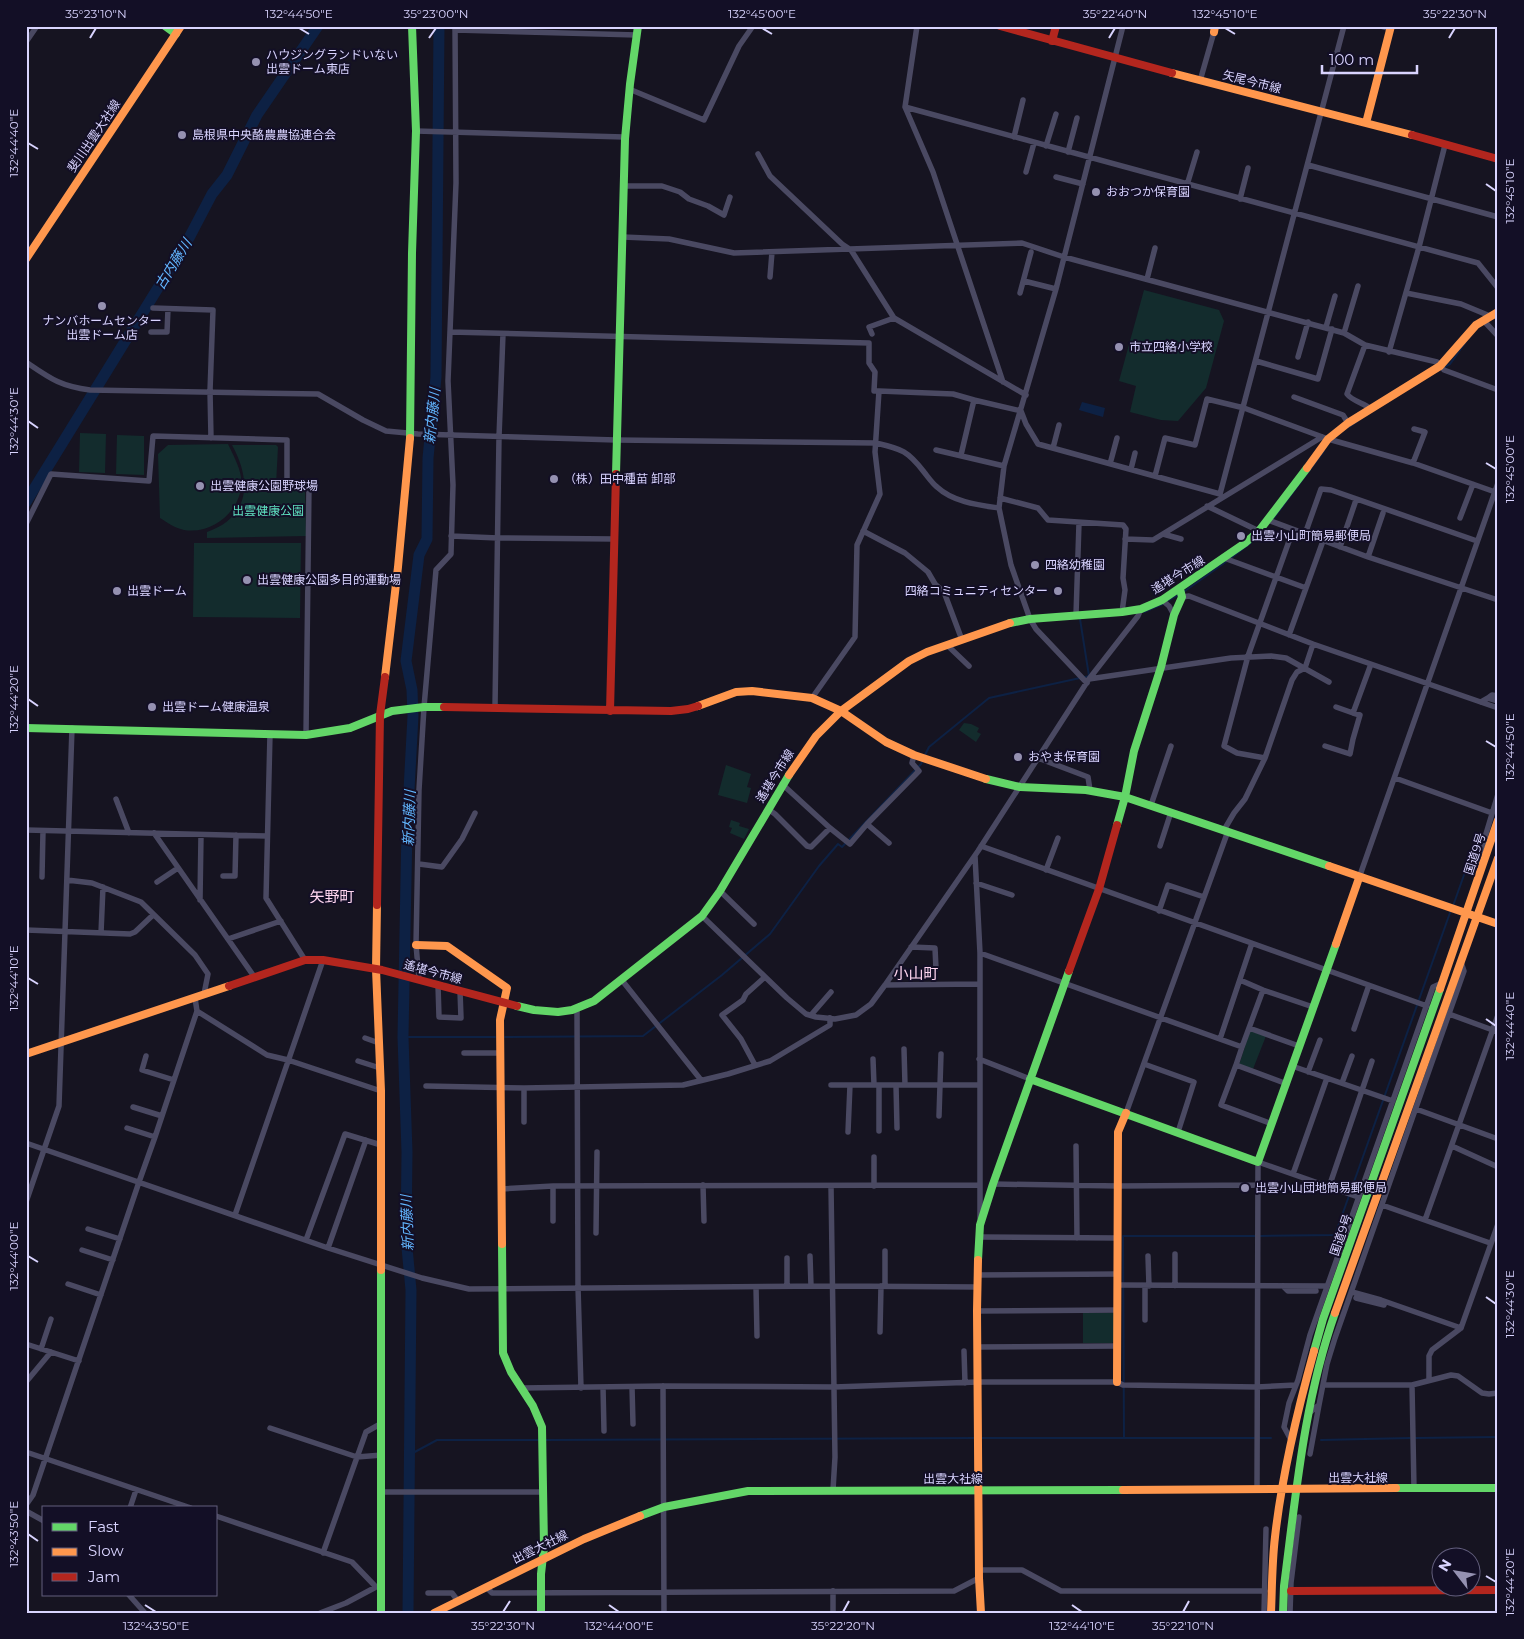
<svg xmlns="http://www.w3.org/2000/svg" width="1524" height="1639" font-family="Montserrat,'Noto Sans JP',sans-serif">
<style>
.green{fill:#132c2d}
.water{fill:#0d2144}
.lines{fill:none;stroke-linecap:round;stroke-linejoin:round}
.stream{stroke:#0d2144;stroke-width:2}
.river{stroke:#0d2144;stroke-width:11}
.street{stroke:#4a4962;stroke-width:5.5}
.fast{stroke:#63d668;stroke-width:8}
.slow{stroke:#ff974d;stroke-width:8}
.jam{stroke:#b3261e;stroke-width:8}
.ticks{fill:none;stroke:#d9d4ff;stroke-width:2}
.poi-dot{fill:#9591b1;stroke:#130f26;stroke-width:2}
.labels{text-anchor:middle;stroke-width:4;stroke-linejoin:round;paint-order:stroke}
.poi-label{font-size:12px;fill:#d9d4ff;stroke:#130f26;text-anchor:start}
.street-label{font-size:12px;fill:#d9d4ff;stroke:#130f26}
.park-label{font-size:12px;fill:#5fe0c0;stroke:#130f26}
.water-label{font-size:14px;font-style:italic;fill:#62b6ff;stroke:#130f26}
.quarter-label{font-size:15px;fill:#ffd6f0;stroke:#130f26}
.neatline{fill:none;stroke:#d9d4ff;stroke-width:2}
.ticks-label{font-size:12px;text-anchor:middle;fill:#d9d4ff}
</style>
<rect width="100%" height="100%" fill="#161421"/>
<path class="green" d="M 1144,290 L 1219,310 L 1224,321 L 1206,388 L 1178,421 L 1161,420 L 1130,412 L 1136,386 L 1119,381 Z
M 80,433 L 106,434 L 105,473 L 79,472 Z
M 117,435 L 144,436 L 144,475 L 116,474 Z
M 228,444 C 233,455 239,465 241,477 C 245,507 215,535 184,530 C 175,528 168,523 160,518 L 158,454 L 168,445 Z
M 232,445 L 276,445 L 278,447 L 276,485 L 280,487 L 305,488 L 306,536 L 207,538 L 207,532 C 250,517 252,481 232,445 Z
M 194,543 L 301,543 L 300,618 L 193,617 Z
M 964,723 L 971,724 L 979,728 L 977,732 L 981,734 L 976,742 L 959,730 Z
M 726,765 L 751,774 L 747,787 L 751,788 L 747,803 L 718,795 Z
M 731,820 L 740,823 L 739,826 L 749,829 L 744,839 L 730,833 L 732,828 L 729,827 Z
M 1250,1031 L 1266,1036 L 1253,1069 L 1239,1065 Z
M 1083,1313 L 1115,1313 L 1115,1340 L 1112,1343 L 1083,1343 Z"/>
<path class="water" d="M 1082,402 L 1105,408 L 1103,417 L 1079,410 Z"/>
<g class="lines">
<path class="stream" d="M 1444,367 L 1450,364 L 1465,343
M 1349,427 L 1358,421
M 1273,519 L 1324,451
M 1231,558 L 1257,538
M 1182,593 L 1227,561
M 1167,601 L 1178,595
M 1144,612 L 1163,604
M 1080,619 L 1089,676 L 1085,677
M 925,755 L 929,747 L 989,698 L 1080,678
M 1453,906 L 1470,858 L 1479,861
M 403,1037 L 495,1037
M 505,1037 L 643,1036 L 722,975 L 770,934 L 819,866 L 838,844 L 842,847 L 921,764 L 923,760
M 1260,1236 L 1335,1235 L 1451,910
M 1124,1437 L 1123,1236 L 1255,1236
M 981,1438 L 1271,1438
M 1415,1438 L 1498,1437
M 543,1440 L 976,1438
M 1321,1440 L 1410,1438
M 411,1454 L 437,1440 L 539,1440"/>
<path class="river" d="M 26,502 L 190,236 L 212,194 L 227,175 L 257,115 L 318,26
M 408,1613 L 411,1290 L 406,1237 L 407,1152 L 403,1037 L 407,827 L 413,716 L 412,690 L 406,661 L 419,555 L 427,539 L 428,458 L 436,377 L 439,26"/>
<path class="street" d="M 917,26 L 905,107 L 933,172 L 1003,382
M 1381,26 L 1391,29
M 455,30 L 637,35
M 26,42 L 37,26
M 1200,81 L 1214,32
M 629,89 L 704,120 L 739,46 L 753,26
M 905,107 L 1478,263 L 1498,288
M 416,131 L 624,137
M 1014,137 L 1023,100
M 1046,146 L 1056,114
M 1068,152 L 1077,118
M 758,154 L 770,176 L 842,244 L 851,250 L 894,318 L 1026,395
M 1308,165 L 1498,217
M 1026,172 L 1034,143
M 1056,177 L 1083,184
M 1187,185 L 1197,152
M 624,186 L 662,186 L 680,192 L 689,199 L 708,206 L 724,215 L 730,197
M 1240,199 L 1248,168
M 623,237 L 669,239 L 734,253 L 1022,243 L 1064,257 L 1344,333 L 1365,345 L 1437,362 L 1444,370 L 1498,390
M 770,277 L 772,252
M 1147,279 L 1155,248
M 1024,281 L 1056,289
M 1020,293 L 1031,252
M 1406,293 L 1461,304 L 1490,316
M 153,308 L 213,310 L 210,391 L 211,438
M 1483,320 L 1498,336
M 1326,327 L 1335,296
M 151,332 L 167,332 L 168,309
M 450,332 L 869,343 L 869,363 L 875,372 L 874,391 L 879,391
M 1344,333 L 1358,286
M 872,334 L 869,327 L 894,318
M 1365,345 L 1347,394 C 1352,401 1364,403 1371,409
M 1389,352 L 1419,247 L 1445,145
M 1298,357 L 1308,322
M 1256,361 L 1318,379 L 1332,329
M 26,362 C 51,379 60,386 90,390 L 318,394 L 363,420 L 386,431 L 418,434 L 616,440 L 876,443 C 902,449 908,451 924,472 C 928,477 932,483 937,487 C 953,502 978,505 999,508
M 1294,397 L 1343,415 L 1348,423
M 1021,411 L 1026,424 L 1038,444 L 1220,494 L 1344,26
M 1053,448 L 1059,425
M 936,450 L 1004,466
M 961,455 L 974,400 L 1021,411
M 1413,463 L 1425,432 L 1414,429
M 1110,464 L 1117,438
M 1131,469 L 1135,453
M 1155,476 L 1165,438 L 1195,445 L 1207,399 L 1244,408 L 1328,439 L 1413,463 L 1498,493
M 1000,498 L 1038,508 L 1048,520 L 1123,525 L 1126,529 L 1123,578 L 1125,590 L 1122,612
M 1207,506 L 1259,531
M 1460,518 L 1473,484
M 1268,520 L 1368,557 L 1498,600
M 26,524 L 51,474 L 149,481 L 153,436 L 287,440 L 287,485 L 309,486 L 306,735
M 863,531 L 905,553 L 928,572 L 935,584 L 944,592 L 962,640
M 1163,534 L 1181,539
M 1305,534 L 1321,489 L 1331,490 L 1477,541
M 451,536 L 498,538 L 614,539
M 1125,539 L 1153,540 L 1322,437
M 1340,547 L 1356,500
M 1368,557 L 1383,513
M 1224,558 L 1306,588
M 1182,597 L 1189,596 L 1313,644 L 1498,708
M 1162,600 L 1169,606 L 1174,615
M 1076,615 L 1079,523
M 1289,635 L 1323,541
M 947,645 L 969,666
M 1089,679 L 1231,658 L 1271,656 L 1286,658 L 1329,682
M 1087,683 L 1036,629 L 1030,619 L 1011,565 L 999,508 L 1004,466 L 1056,289 L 1123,26
M 812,698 L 855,637 L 857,545 L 880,494 L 875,452 L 879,391 L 953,394 L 974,400
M 1488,698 L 1492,695 L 1498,696
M 1481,702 L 1488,698 L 1498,701
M 495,707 L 499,437 L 503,334
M 1336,707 L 1353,713 L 1371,664
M 270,734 L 266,898 L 305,960
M 1325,746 L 1350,754 L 1353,739 L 1360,715 L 1353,713
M 1038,758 L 1088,777 L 1090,790
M 1265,758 L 1237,753 L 1224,746 L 1248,656 L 1293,530
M 1395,778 L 1492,813
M 782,784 L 830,828 L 850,844 L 867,824 L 919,771 L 912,763 L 914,755
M 116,799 L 129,833
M 1151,805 L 1171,746
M 768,809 L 775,814 L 807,846 L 811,847 L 830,828
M 867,824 L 889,843
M 26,830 L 267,836
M 1224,830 L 1234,813 L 1245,799 L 1265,758 L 1292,680 L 1297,672 L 1305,668 L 1313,644
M 154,833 L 255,978
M 981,846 L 1427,1006
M 1160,846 L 1171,812
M 975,856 L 980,953 L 980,1218
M 419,864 L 442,867 L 462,839 L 475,813
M 1481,866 L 1479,857 L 1498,794
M 1046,870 L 1058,838
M 223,876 L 235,876 L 236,835
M 42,877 L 43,831
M 1359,878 L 1498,483
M 67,880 L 92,883 L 141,902 L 195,955 L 208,974 L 204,994
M 157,882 L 178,868
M 976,883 L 1012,895
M 720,891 L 754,924
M 200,900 L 201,835
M 1159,911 L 1168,885 L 1204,897
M 702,916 L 787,998 L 806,1014 L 816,1017 L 835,1019 L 856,1015 L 871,1004 L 885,985 L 978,851 L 1089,679 L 1138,616 L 1141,609
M 26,930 L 130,934 L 135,932 L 153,915
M 101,933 L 103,887
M 228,939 L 281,921
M 911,947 L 935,948 L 936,969
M 980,953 L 1242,1047 L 1236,1065 L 1287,1084
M 419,979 L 416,945 L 419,790 L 424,707 L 436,570 L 451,554 L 453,485 L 448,381 L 456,183 L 455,26
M 621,979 L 701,1080
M 1240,980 L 1263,990 L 1313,1007
M 438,985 L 439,1017 L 461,1018 L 460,991
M 885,985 L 980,984
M 577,1009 L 578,1287 L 581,1388
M 197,1011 L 267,1055 L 288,1060 L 381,1091
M 1449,1014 L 1498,1032
M 811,1015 L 831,992
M 1249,1028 L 1299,1046
M 1354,1029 L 1369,985
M 365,1038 L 379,1043
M 1220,1039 L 1252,943
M 1242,1047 L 1263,990
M 904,1049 L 905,1085
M 464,1053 L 500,1053
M 146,1056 L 142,1070 L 174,1080
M 873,1059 L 874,1085
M 979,1059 L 1030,1079
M 358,1061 L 380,1068
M 1144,1064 L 1194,1082 L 1178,1132
M 755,1065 L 741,1039 L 722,1015 L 743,1000 L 746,994 L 765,977
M 1236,1065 L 1221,1105 L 1272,1124
M 1292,1066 L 1393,1101
M 1308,1072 L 1320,1040
M 1342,1083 L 1352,1056
M 831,1085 L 980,1085
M 896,1085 L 897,1128
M 426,1086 L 524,1088 L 683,1085 L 728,1074 L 770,1061 L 830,1025 L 830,1018
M 524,1088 L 524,1122
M 133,1107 L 162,1116
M 1416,1109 L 1498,1139
M 1126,1113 L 1228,831
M 939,1116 L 941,1054
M 127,1128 L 155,1137
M 879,1131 L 879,1085
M 848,1132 L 850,1085
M 26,1143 L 328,1248 L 422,1278 L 469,1289 L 832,1286 L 978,1287
M 1076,1146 L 1077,1238
M 1452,1146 L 1498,1167
M 1293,1174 L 1327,1078
M 993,1184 L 1118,1186 L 1258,1185
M 703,1185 L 704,1221
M 553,1186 L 553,1221
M 831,1186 L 835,1457 L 833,1490
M 874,1186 L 874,1157
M 1329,1187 L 1372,1061
M 501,1189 L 553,1186 L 980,1185
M 26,1202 L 59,1106 L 72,728
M 1382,1205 L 1490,1243
M 235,1215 L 323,960
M 1425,1220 L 1498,1015
M 88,1229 L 120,1239
M 596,1233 L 597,1152
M 979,1237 L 1118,1238
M 306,1240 L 345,1134 L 381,1145
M 328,1248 L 366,1140
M 82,1250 L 113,1260
M 810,1256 L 811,1286
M 1148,1256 L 1149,1286
M 978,1275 L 1118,1274
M 68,1284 L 101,1295
M 1117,1285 L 1326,1286
M 787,1286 L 787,1258
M 885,1286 L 885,1251
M 1175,1286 L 1175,1254
M 1283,1286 L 1288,1291 L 1316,1291
M 756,1287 L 757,1336
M 1352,1292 L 1381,1300 L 1461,1328 L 1498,1224
M 1356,1298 L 1384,1305
M 977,1311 L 1118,1310
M 1145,1320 L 1145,1286
M 880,1332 L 881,1286
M 26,1344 L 79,1361
M 978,1347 L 1118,1346
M 41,1349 L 51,1319
M 964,1351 L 965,1383
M 1429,1380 L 1429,1356 L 1432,1350 L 1461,1328
M 26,1382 L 51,1352
M 1323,1385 L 1412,1385 L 1451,1375 L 1458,1376 L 1482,1393 L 1489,1394 L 1498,1393
M 1412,1385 L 1414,1489
M 663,1386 L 664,1613
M 603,1387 L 604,1431
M 632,1387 L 633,1424
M 522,1388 L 663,1386 L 834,1387 L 978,1382 L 1117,1382 L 1123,1385 L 1257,1387 L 1296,1385
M 1309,1413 L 1319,1405 L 1327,1364 L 1335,1338 L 1464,971 L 1461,962
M 270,1428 L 357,1457 L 382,1455
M 1291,1440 L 1284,1427 L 1289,1403 L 1298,1380 L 1310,1335 L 1433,987 L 1442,983
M 26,1452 L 191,1508
M 1310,1454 L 1319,1405
M 1257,1490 L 1258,1162 L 1358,1197
M 382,1492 L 543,1492
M 26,1505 L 33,1495 L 139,1182 L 155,1137 L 197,1011 L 195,998
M 130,1508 L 136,1490
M 26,1511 L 44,1521
M 216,1516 L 352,1562 L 376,1587
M 323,1553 L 366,1432 L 382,1423
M 979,1570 L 1022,1570 L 1061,1591 L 1265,1591
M 486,1587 L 492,1593 L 954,1591 L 979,1578
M 833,1591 L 833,1613
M 428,1593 L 452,1593 L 458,1601
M 129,1595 L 145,1613
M 320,1613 L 346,1603 L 376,1587 L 379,1587
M 1264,1613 L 1266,1529
M 1290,1613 L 1291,1583 L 1299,1517"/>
<path class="fast" d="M 165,26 L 176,34
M 410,438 L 412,253 L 416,131 L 412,26
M 616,474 L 625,139 L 630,84 L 638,26
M 1010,623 L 1030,619 L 1122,612 L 1141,609 L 1162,600 L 1245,543 L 1259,531 L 1307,468
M 26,728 L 306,735 L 350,728 L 392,711 L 424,707 L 444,707
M 986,779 L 1020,787 L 1086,790 L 1125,797 L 1329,866
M 1117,825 L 1125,797 L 1134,751 L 1161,667 L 1174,615 L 1182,597 L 1180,589
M 517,1006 L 534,1010 L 558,1012 L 572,1010 L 594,1001 L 702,916 L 720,891 L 789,775
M 1030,1079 L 1258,1162 L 1336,944
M 502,1244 L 503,1353 L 511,1372 L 533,1406 L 542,1427 L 544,1547 L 541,1574 L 541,1613
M 978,1260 L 980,1225 L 993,1184 L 1069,971
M 381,1270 L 381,1613
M 1314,1351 L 1323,1319 L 1440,989
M 1396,1488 L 1498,1488
M 640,1516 L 664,1507 L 748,1491 L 1123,1490
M 1283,1613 L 1284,1586 C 1296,1494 1304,1401 1335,1313"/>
<path class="slow" d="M 1214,32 L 1215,26
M 1172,73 L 1412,135
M 1366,123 L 1391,26
M 26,259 L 181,26
M 1307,468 L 1328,439 L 1348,423 L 1440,366 L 1476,325 L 1498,312
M 385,677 L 398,567 L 410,438
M 698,706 L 736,692 L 752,691 L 812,698 L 841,711 L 886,742 L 914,755 L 986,779
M 789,775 L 816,736 L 841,711 L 909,661 L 927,652 L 1010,623
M 1329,866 L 1498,924
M 377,905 L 376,969 L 381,1091 L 381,1270
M 1336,944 L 1359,878
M 416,945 L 447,946 L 507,988 L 500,1020 L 502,1244
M 1440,989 L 1498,820
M 26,1054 L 229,986
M 978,1260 L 977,1311 L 979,1578 L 981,1613
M 1335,1313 L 1498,858
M 1117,1382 L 1118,1132 L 1126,1113
M 1123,1490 L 1396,1488
M 434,1613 L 584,1539 L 640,1516
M 1271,1613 C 1272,1588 1272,1562 1275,1537 C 1282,1474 1297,1412 1314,1351"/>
<path class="jam" d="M 1000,26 L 1172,73
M 1052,41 L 1056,26
M 1412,135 L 1498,159
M 444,707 L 671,711 L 688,709 L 698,706
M 610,711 L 616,474
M 377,905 L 380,715 L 385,677
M 1069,971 L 1099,889 L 1117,825
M 229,986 L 305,960 L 323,960 L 382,970 L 517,1006
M 1291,1591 L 1498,1590"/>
</g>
<path class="ticks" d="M 299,28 L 309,34M 762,28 L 772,34M 1225,28 L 1235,34M 90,38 L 96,28M 429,38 L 436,28M 1109,38 L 1115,28M 1449,38 L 1455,28M 28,143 L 38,149M 1486,184 L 1496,191M 28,421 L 38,428M 1486,463 L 1496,469M 28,699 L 38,706M 1486,741 L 1496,747M 28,978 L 38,984M 1486,1019 L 1496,1026M 28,1256 L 38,1262M 1486,1297 L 1496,1304M 28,1534 L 38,1541M 1486,1576 L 1496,1582M 145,1605 L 156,1612M 609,1605 L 619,1612M 1072,1605 L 1082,1612M 503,1612 L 510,1601M 843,1612 L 849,1601M 1183,1612 L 1189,1601"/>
<g class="poi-dot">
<circle cx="256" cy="62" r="5"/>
<circle cx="182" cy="135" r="5"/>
<circle cx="1096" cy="192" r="5"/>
<circle cx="102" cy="306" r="5"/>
<circle cx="1119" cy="347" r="5"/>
<circle cx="554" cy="479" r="5"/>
<circle cx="200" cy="486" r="5"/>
<circle cx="1241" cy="536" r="5"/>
<circle cx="1035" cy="565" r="5"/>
<circle cx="247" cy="580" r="5"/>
<circle cx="117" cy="591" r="5"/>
<circle cx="1058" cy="591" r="5"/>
<circle cx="152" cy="707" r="5"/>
<circle cx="1018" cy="757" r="5"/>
<circle cx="1245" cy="1188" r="5"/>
</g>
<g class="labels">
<g class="poi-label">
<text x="266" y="59">ハウジングランドいない<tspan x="266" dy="14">出雲ドーム東店</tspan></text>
<text x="192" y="139">島根県中央酪農農協連合会</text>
<text x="1106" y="196">おおつか保育園</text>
<text x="102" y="325" text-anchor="middle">ナンバホームセンター<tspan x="102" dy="14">出雲ドーム店</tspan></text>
<text x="1129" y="351">市立四絡小学校</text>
<text x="564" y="483">（株）田中種苗 卸部</text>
<text x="210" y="490">出雲健康公園野球場</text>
<text x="1251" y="540">出雲小山町簡易郵便局</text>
<text x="1045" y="569">四絡幼稚園</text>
<text x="257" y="584">出雲健康公園多目的運動場</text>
<text x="127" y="595">出雲ドーム</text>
<text x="1048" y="595" text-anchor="end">四絡コミュニティセンター</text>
<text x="162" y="711">出雲ドーム健康温泉</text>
<text x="1028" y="761">おやま保育園</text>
<text x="1255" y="1192">出雲小山団地簡易郵便局</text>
</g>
<g class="street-label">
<text transform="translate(1252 82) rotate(14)" y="4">矢尾今市線</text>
<text transform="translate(94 136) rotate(-56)" y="4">斐川出雲大社線</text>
<text transform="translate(1178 575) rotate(-32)" y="4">遙堪今市線</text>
<text transform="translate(775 776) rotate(-58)" y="4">遙堪今市線</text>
<text transform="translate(1475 854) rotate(-72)" y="4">国道9号</text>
<text transform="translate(433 972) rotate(15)" y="4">遙堪今市線</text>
<text transform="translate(1341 1235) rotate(-71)" y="4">国道9号</text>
<text x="1358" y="1482">出雲大社線</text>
<text x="953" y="1483">出雲大社線</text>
<text transform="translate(540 1547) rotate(-26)" y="4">出雲大社線</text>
</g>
<g class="park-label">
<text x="268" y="515">出雲健康公園</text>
</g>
<g class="water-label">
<text transform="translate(173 264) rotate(-58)" y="5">古内藤川</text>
<text transform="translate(432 416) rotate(-84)" y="5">新内藤川</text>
<text transform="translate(409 818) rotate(-88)" y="5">新内藤川</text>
<text transform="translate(407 1223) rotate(-92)" y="5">新内藤川</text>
</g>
<g class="quarter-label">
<text x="332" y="902">矢野町</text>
<text x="916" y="979">小山町</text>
</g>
</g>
<rect width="1524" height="1639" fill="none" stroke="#130f26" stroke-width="55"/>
<rect x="42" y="1506" width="175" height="90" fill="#130f26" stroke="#625e7d"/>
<rect x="52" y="1523" width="25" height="8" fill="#63d668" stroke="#625e7d"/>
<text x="88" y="1532" font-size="15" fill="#d9d4ff">Fast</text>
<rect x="52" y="1548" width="25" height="8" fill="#ff974d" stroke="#625e7d"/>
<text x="88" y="1556" font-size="15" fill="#d9d4ff">Slow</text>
<rect x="52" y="1573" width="25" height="8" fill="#b3261e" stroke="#625e7d"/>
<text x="88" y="1582" font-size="15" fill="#d9d4ff">Jam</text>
<g transform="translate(1456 1572) rotate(301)"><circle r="24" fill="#130f26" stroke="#625e7d"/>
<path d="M0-4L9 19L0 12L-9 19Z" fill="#9591b1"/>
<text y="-8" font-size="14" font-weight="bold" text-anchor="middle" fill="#d9d4ff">N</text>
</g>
<path d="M1322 65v8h95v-8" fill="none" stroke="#d9d4ff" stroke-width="2.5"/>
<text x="1329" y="65" font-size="15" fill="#d9d4ff" stroke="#130f26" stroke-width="4" paint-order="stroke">100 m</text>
<rect x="28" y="28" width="1468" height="1584" class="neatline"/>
<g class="ticks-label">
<text x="96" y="18">35°23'10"N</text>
<text x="299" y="18">132°44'50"E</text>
<text x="436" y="18">35°23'00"N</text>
<text x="762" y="18">132°45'00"E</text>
<text x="1115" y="18">35°22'40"N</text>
<text x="1225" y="18">132°45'10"E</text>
<text x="1455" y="18">35°22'30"N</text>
<text transform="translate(14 143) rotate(-90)" y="4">132°44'40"E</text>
<text transform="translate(1510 191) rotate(-90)" y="4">132°45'10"E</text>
<text transform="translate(14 421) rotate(-90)" y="4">132°44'30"E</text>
<text transform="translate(1510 469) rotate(-90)" y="4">132°45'00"E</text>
<text transform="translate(14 699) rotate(-90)" y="4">132°44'20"E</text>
<text transform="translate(1510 747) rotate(-90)" y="4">132°44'50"E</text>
<text transform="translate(14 978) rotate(-90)" y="4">132°44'10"E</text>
<text transform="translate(1510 1026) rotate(-90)" y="4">132°44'40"E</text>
<text transform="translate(14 1256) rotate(-90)" y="4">132°44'00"E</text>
<text transform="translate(1510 1304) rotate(-90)" y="4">132°44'30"E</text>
<text transform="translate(14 1534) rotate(-90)" y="4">132°43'50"E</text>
<text transform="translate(1510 1582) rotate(-90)" y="4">132°44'20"E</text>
<text x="156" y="1630">132°43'50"E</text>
<text x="503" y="1630">35°22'30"N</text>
<text x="619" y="1630">132°44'00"E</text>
<text x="843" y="1630">35°22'20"N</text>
<text x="1082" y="1630">132°44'10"E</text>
<text x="1183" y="1630">35°22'10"N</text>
</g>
</svg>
